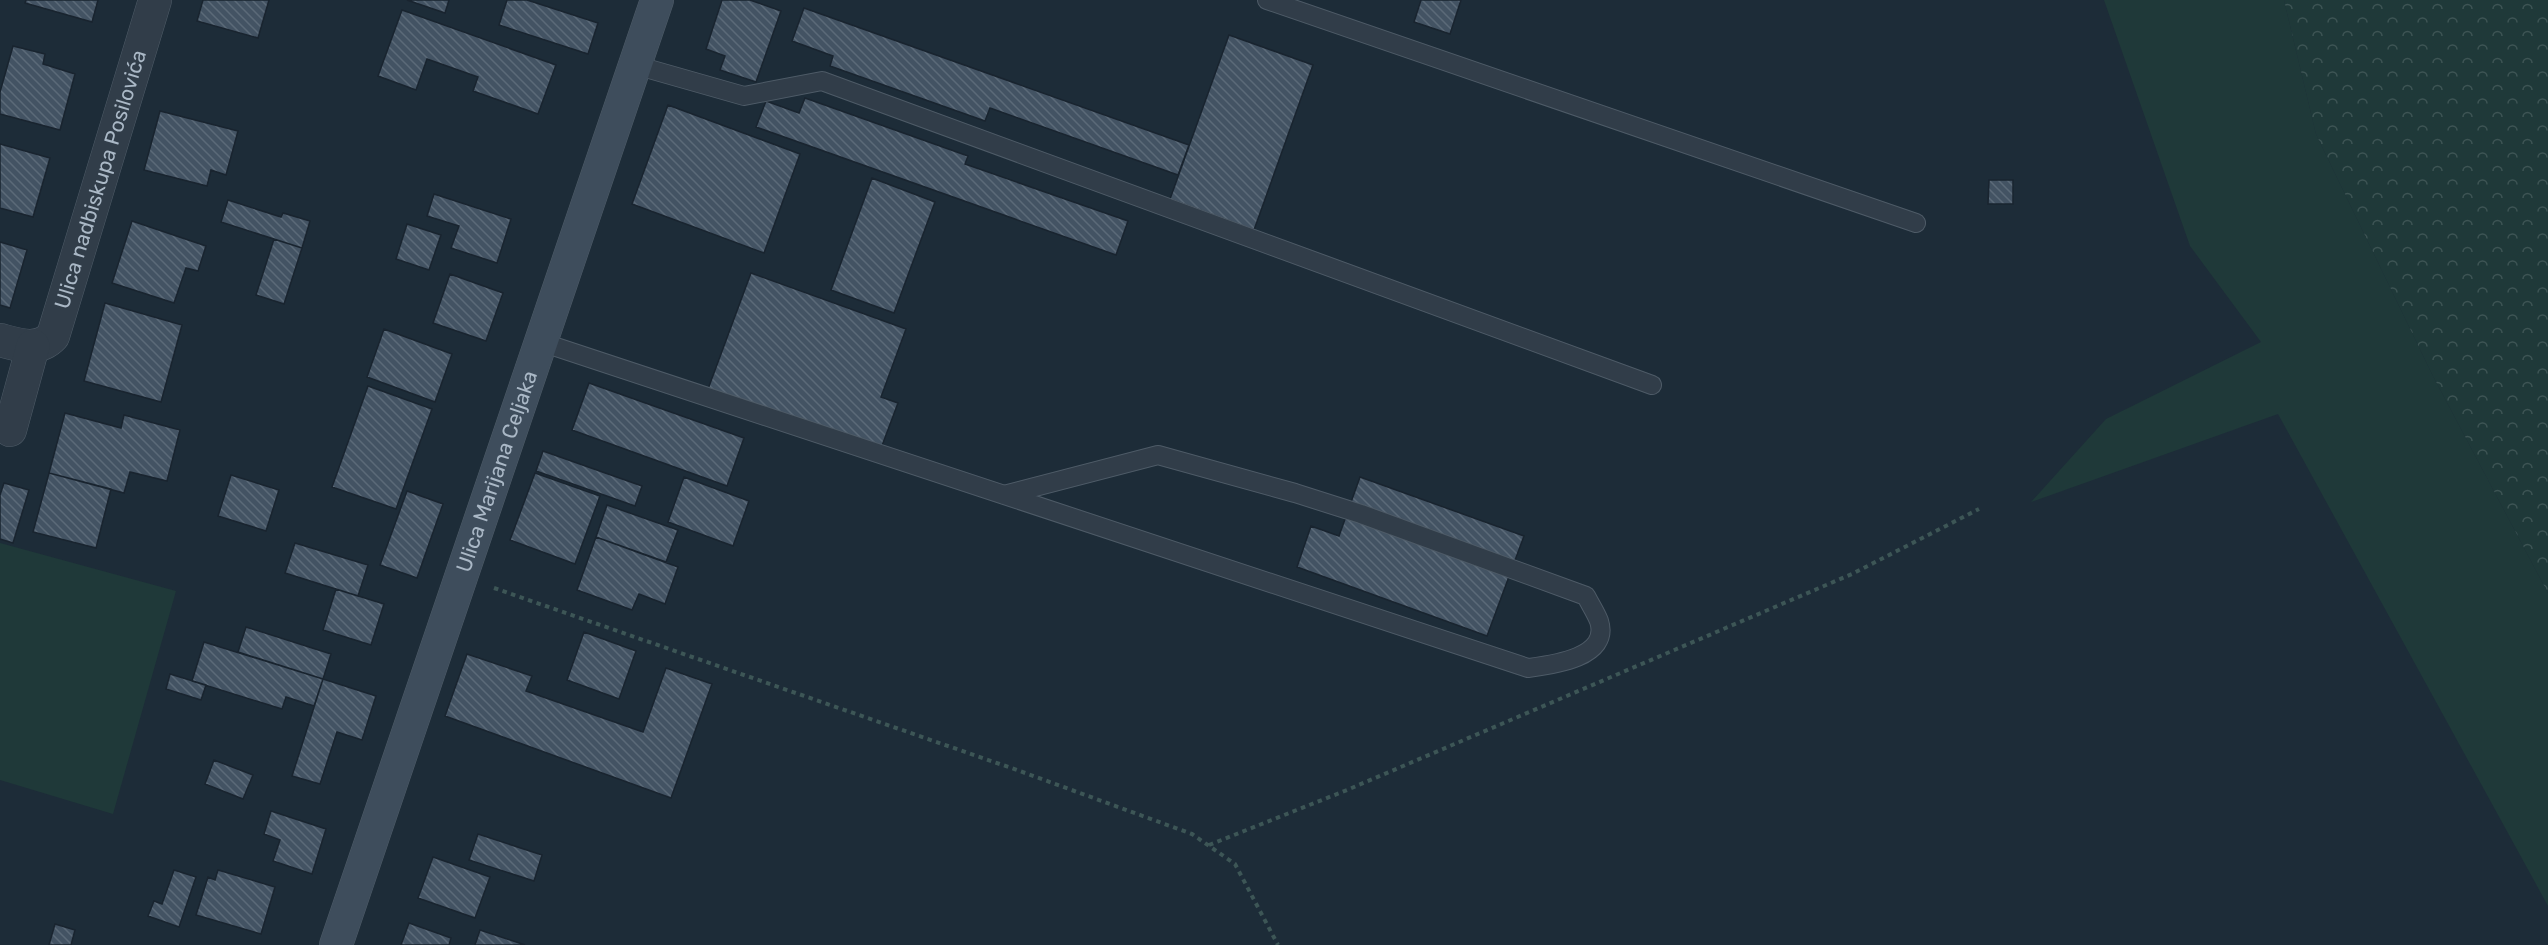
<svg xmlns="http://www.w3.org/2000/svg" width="2548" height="945" font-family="Rubik,sans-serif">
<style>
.green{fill:#1f3939}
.forest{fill:url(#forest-crowns)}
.building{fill:url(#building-back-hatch);stroke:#19242f;stroke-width:1.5}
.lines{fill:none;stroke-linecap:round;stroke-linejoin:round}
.lane-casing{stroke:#4e5b67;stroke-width:20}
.street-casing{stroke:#4e5b67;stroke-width:34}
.secondary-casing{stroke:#4e5b67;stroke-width:34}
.path{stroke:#3d5656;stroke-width:4;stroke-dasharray:4.5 4.5;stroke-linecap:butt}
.lane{stroke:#313d49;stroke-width:18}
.street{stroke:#313d49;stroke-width:33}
.secondary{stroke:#3e4d5c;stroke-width:33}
.labels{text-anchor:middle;stroke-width:4.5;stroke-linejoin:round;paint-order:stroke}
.street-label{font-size:21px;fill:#aab8c6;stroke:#17222d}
</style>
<defs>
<pattern id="forest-crowns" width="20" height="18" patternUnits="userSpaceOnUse" patternTransform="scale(1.5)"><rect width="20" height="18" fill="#1f3939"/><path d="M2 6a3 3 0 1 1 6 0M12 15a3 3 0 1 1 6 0" fill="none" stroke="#3d5454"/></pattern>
<pattern id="building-back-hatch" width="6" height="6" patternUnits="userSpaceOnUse" patternTransform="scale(1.5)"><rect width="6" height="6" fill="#435363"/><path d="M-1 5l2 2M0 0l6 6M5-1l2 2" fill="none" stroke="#5b6a78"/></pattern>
</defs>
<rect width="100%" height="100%" fill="#1d2c38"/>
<path class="green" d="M 2104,0 L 2284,0 L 2316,134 L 2433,376 L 2548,593 L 2548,906 L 2278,414 L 2031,502 L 2106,419 L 2261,342 L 2190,246 Z
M 0,543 L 176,591 L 113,814 L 0,780 Z"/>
<path class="forest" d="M 2284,0 L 2548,0 L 2548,593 L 2433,376 L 2316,134 Z"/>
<path class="building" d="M 26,0 L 98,0 L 92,22 L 25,3 Z
M 203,0 L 269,0 L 258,38 L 197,21 Z
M 407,0 L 449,0 L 445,13 Z
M 507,0 L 527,0 L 598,23 L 588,54 L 499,25 Z
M 722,0 L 750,0 L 781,11 L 756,82 L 720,70 L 725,56 L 706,49 Z
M 1421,0 L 1461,0 L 1450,34 L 1414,22 Z
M 804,8 L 1189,145 L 1178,175 L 990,108 L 985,121 L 830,66 L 833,56 L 792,41 Z
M 402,10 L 556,65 L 538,114 L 473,91 L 478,77 L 427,59 L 416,90 L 378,76 Z
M 1229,35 L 1313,65 L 1254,230 L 1170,199 Z
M 13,46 L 45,54 L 43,64 L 75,74 L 60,130 L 0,114 L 0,92 Z
M 805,98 L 968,156 L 965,164 L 1128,221 L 1116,255 L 756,127 L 766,101 L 799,113 Z
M 668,105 L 800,154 L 764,253 L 632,204 Z
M 160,111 L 238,131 L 226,175 L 211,170 L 207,186 L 144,170 Z
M 0,144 L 50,158 L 33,217 L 0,208 Z
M 872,178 L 935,202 L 894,313 L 831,290 Z
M 1989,180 L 2013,180 L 2013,204 L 1988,204 Z
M 434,194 L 511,219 L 497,263 L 451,248 L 459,226 L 427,216 Z
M 228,200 L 281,217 L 283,213 L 310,221 L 302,248 L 221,222 Z
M 132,221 L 206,246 L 198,271 L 186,268 L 174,303 L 112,283 Z
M 407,224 L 441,235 L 429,270 L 396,259 Z
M 274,239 L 302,248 L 284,304 L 256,295 Z
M 0,242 L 27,250 L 10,308 L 0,305 Z
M 751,273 L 906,329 L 881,397 L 898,403 L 880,451 L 708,389 Z
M 450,274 L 503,293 L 486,341 L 433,323 Z
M 105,303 L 182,325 L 161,402 L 84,381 Z
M 384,329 L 452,354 L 435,402 L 367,377 Z
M 589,383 L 744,438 L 727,486 L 572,430 Z
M 368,386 L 432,409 L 396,509 L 332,487 Z
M 65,413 L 121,428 L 124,415 L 180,430 L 167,481 L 130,472 L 124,493 L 49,473 Z
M 543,451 L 642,486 L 635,506 L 536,471 Z
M 49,473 L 111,489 L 96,548 L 33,532 Z
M 535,473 L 600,496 L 575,564 L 510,540 Z
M 231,475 L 279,490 L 266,531 L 218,516 Z
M 684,477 L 749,501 L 733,546 L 668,522 Z
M 1360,477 L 1524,536 L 1487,636 L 1297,567 L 1311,526 L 1339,536 Z
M 4,483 L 29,490 L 13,543 L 0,539 L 0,495 Z
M 407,491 L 443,504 L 417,578 L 380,565 Z
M 607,505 L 678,530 L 666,562 L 596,537 Z
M 596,537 L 678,567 L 665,604 L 639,594 L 632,610 L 577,590 Z
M 295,543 L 368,565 L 358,596 L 285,573 Z
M 336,589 L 384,604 L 371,645 L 323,630 Z
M 246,627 L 331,654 L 323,679 L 238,652 Z
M 584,632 L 636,651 L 619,699 L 567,680 Z
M 204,642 L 323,679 L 314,706 L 286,697 L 282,709 L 192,681 Z
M 467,654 L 532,676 L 526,691 L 643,732 L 666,668 L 712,684 L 671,798 L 445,716 Z
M 170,674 L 206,685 L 201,700 L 166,689 Z
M 323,679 L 376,696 L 362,740 L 337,732 L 320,784 L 292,776 Z
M 214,760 L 253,775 L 243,799 L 205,784 Z
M 271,811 L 326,829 L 312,874 L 273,861 L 280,840 L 264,834 Z
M 478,834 L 542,855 L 534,881 L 469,860 Z
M 433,857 L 490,877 L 475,918 L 418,898 Z
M 174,870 L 196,877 L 179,927 L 148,916 L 154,901 L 162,904 Z
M 218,870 L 275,887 L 261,934 L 196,915 L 208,877 L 215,880 Z
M 409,923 L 451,938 L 449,945 L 401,945 Z
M 55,924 L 75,930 L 71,945 L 49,945 Z
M 480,930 L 525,945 L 475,945 Z"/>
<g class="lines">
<defs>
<path id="lane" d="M 1267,0 L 1916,223
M 635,65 L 744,96 L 822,81 L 1652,385
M 541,342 L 1528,668 C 1551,665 1611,658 1599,621 C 1596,613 1590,604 1586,596 L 1361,514 L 1295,493 L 1158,455 L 1004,495"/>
<g id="street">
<path id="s1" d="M 0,340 C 19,345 38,352 53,336 L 155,0"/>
<path d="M 10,430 L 33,346"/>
</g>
<g id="secondary">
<path id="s2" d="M 336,945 L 657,0"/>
</g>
</defs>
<use href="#lane" class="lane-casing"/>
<use href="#street" class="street-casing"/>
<use href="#secondary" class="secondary-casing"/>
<path class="path" d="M 494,588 L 1017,770 L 1192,834 L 1235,864 L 1278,945
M 1209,845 L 1347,790 L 1852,574 L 1979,509"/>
<use href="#lane" class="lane"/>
<use href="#street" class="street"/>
<use href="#secondary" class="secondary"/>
</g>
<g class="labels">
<g class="street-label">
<text dy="7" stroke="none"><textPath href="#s1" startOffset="220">Ulica nadbiskupa Posilovića</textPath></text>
<text dy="7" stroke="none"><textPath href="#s2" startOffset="500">Ulica Marijana Celjaka</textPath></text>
</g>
</g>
</svg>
